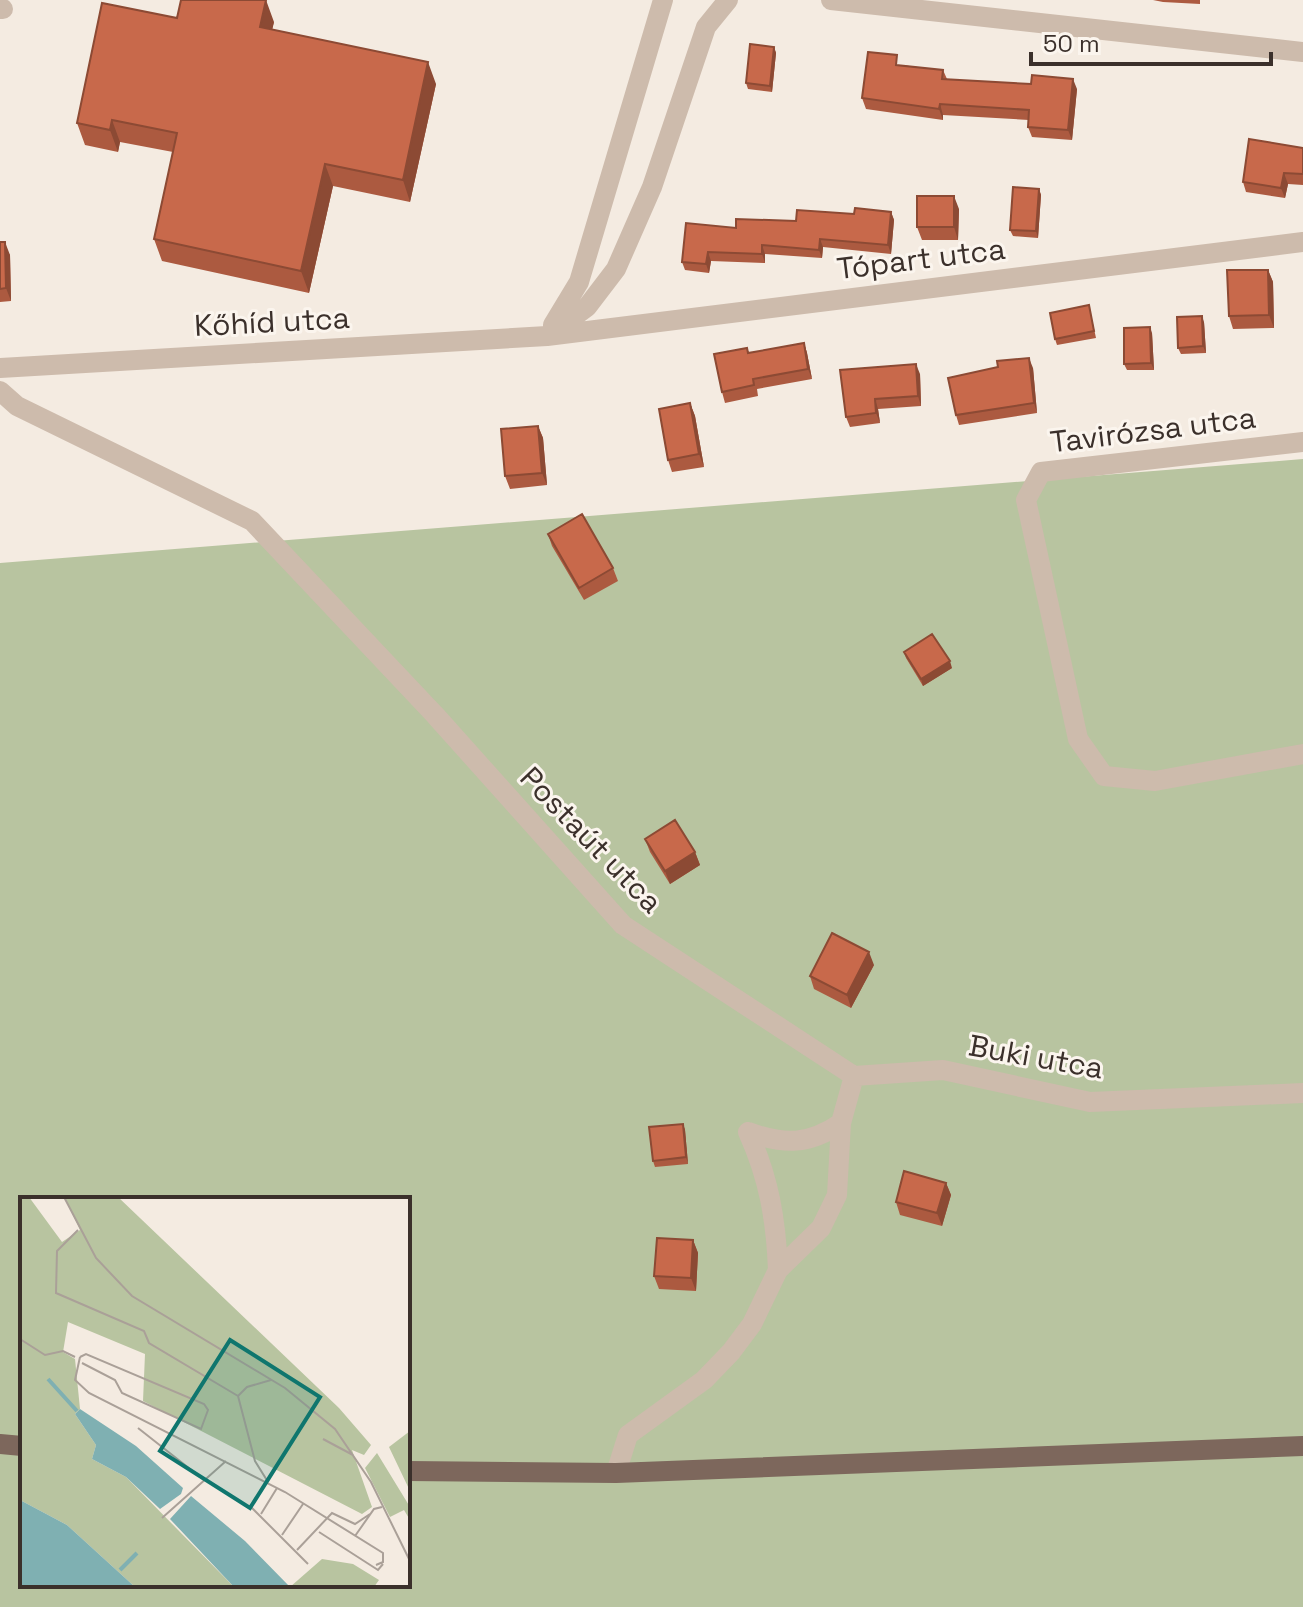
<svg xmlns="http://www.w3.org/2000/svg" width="1303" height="1607" font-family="'Space Grotesk',sans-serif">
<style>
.green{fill:#b8c4a0;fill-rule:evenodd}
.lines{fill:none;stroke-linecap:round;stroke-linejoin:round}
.street{stroke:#cdbbac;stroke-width:20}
.primary{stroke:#7d675c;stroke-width:20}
.wall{fill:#ac5a40}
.shaded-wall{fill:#8c4a34}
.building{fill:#c8694b;stroke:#8c4a34;stroke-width:2}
.labels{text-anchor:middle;stroke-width:6;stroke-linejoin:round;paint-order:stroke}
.street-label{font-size:30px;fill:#3b302b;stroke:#fbf5ee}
.inset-river{fill:none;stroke:#7fb0b2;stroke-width:4}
.inset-road{fill:none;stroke:#aaa098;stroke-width:2}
.view{fill:#0f766e;fill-opacity:0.15;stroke:#0f766e;stroke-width:4}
.inset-edge{fill:none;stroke:#3b302b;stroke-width:4}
</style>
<rect width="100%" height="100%" fill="#f4ebe1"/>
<path class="green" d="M 1303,459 L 1303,1607 L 0,1607 L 0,563 ZM 22,1199 L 408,1199 L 408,1585 L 22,1585 Z"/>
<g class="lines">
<path class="street" d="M 831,0 L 1303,52
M 0,9 L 3,9
M 553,325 L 579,282 L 663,0
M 549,335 L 587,307 L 616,269 L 652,187 L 706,27 L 728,0
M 0,368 L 547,336 L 1303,242
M 0,391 L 17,406 L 252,521 L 435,715 L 623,925 L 854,1076
M 1303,442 L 1041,472 L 1026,500 L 1078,739 L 1104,776 L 1155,781 L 1303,754
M 854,1076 L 943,1070 L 1090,1102 L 1303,1093
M 748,1132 C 769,1178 776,1220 778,1270
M 748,1132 C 784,1145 809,1145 841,1123
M 616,1473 L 628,1435 L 704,1380 L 731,1352 L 752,1324 L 778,1270 L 821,1228 L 837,1195 L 841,1123 L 854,1076"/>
<path class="primary" d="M 0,1444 L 22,1446
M 408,1471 L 616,1473 L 1303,1446"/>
</g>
<path class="wall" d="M 1153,0 L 1200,0 L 1200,4 L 1163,2 Z
M 274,22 L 272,29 L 436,84 L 410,202 L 333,186 L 309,293 L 162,261 L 154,239 L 173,152 L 120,142 L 118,152 L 85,145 L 77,123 Z
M 774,47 L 776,53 L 772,92 L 748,89 L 746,83 Z
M 901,65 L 943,70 L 947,79 L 1077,89 L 1072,140 L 1032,137 L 1028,127 L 1029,120 L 943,115 L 943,120 L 866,109 L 862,98 Z
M 1303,148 L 1303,185 L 1288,184 L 1285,198 L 1246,192 L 1243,182 Z
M 1039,189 L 1041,195 L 1038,238 L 1013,236 L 1010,230 Z
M 959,209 L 958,240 L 922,240 L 917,227 Z
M 891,212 L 894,220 L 891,254 L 823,247 L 822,258 L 765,254 L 765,263 L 711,261 L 709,273 L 685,270 L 682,262 L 796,221 L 854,214 Z
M 0,242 L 10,255 L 11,301 L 0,302 Z
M 1268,270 L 1273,282 L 1274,328 L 1233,329 L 1229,316 Z
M 1089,305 L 1096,338 L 1057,345 L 1055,339 Z
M 1204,322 L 1206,353 L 1181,354 L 1178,348 Z
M 1152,333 L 1154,370 L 1127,370 L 1124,364 Z
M 804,343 L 807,353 L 812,379 L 757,389 L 758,396 L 725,403 L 722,392 L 747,348 L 749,353 Z
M 1033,368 L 1037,413 L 959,425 L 956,415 Z
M 840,370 L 920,374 L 921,406 L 878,409 L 880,423 L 850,427 L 846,417 Z
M 690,403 L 695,416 L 704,467 L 672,472 L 668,460 Z
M 538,426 L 543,438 L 547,485 L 510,489 L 505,476 Z
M 548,534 L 613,568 L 618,581 L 584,600 L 552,546 Z
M 904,652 L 952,668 L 923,686 L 906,658 Z
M 645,839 L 695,852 L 700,865 L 670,884 L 650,852 Z
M 874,965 L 851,1008 L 814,989 L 810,976 Z
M 683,1124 L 685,1130 L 688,1164 L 655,1167 L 653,1161 Z
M 946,1183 L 951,1195 L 942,1226 L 900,1215 L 896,1202 Z
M 693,1240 L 698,1253 L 696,1291 L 659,1289 L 654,1276 Z"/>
<path class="shaded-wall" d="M 266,0 L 274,22 L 268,48 L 260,27 Z
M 774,47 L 776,53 L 772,92 L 770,86 Z
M 428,62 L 436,84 L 410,202 L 403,180 Z
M 1073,79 L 1077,89 L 1072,140 L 1068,130 Z
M 940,104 L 943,115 L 943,120 L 939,109 Z
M 112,120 L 120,142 L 118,152 L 110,130 Z
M 325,164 L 333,186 L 309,293 L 301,271 Z
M 1284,173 L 1288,184 L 1285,198 L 1281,188 Z
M 1039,189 L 1041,195 L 1038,238 L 1036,231 Z
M 954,196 L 959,209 L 958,240 L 954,227 Z
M 891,212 L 894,220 L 891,254 L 888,245 Z
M 820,239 L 823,247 L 822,258 L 819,250 Z
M 5,242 L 10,255 L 11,301 L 6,288 Z
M 762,245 L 765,254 L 765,263 L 762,254 Z
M 708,252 L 711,261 L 709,273 L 706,264 Z
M 1268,270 L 1273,282 L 1274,328 L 1269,315 Z
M 1202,316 L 1204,322 L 1206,353 L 1203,346 Z
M 1150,327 L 1152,333 L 1154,370 L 1151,363 Z
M 804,343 L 807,353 L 812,379 L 808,369 Z
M 1029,358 L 1033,368 L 1037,413 L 1034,403 Z
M 916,364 L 920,374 L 921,406 L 918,396 Z
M 875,399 L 878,409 L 880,423 L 876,413 Z
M 690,403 L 695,416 L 704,467 L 699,454 Z
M 538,426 L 543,438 L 547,485 L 542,473 Z
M 950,661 L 952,668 L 923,686 L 921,679 Z
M 695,852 L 700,865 L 670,884 L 665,871 Z
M 869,952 L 874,965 L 851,1008 L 847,995 Z
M 683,1124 L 685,1130 L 688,1164 L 686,1157 Z
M 946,1183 L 951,1195 L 942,1226 L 937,1213 Z
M 693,1240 L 698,1253 L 696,1291 L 691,1278 Z"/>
<path class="building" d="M 181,0 L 266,0 L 260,27 L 428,62 L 403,180 L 325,164 L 301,271 L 154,239 L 177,133 L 112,120 L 110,130 L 77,123 L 102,3 L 177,18 Z
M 750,44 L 774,47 L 770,86 L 746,83 Z
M 868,52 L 897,55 L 896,65 L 943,70 L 942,79 L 1031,84 L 1032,75 L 1073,79 L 1068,130 L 1028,127 L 1029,110 L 940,104 L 939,109 L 862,98 Z
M 1249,139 L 1303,148 L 1303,174 L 1284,173 L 1281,188 L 1243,182 Z
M 1013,187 L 1039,189 L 1036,231 L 1010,230 Z
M 917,196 L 954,196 L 954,227 L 917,227 Z
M 855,208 L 891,212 L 888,245 L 820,239 L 819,250 L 762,245 L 762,254 L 708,252 L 706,264 L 682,262 L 686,223 L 736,228 L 736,219 L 796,221 L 797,210 L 854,214 Z
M 0,242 L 5,242 L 6,288 L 0,289 Z
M 1227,270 L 1268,270 L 1269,315 L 1229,316 Z
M 1089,305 L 1094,331 L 1055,339 L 1050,313 Z
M 1202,316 L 1203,346 L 1178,348 L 1177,317 Z
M 1150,327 L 1151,363 L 1124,364 L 1124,328 Z
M 804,343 L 808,369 L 753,379 L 754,385 L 722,392 L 714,354 L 747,348 L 748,353 Z
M 1029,358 L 1034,403 L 956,415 L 948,378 L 998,367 L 997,361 Z
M 916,364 L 918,396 L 875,399 L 876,413 L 846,417 L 840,370 Z
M 690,403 L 699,454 L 668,460 L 659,409 Z
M 538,426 L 542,473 L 505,476 L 501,429 Z
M 582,514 L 613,568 L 579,588 L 548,534 Z
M 932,634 L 950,661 L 921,679 L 904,652 Z
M 675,820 L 695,852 L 665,871 L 645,839 Z
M 832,933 L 869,952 L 847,995 L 810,976 Z
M 683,1124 L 686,1157 L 653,1161 L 649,1127 Z
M 904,1171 L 946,1183 L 937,1213 L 896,1202 Z
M 657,1238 L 693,1240 L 691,1278 L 654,1276 Z"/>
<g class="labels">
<g class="street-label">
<text transform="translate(921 259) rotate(-7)" y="10">Tópart utca</text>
<text transform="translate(272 322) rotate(-3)" y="10">Kőhíd utca</text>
<text transform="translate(1153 430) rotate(-7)" y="10">Tavirózsa utca</text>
<text transform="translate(591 840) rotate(46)" y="10">Postaút utca</text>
<text transform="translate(1036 1057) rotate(10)" y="10">Buki utca</text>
</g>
</g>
<g transform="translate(20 1197)">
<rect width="390" height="390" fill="#f4ebe1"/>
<path d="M 0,0 L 9,0 L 42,45 L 60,33 L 44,0 L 98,0 L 319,211 L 351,248 L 344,258 L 332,253 L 352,310 L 342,317 L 123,204 L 125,157 L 48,125 L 43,155 L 55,162 L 60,212 L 55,217 L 76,248 L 72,262 L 106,280 L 214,390 L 115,390 L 47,328 L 0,303 ZM 390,234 L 390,294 L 369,250 ZM 357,256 L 390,310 L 390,323 L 384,313 L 370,320 L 345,271 ZM 302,362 L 333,367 L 359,383 L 354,390 L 270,390 Z" fill="#b8c4a0"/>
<path d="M 60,212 L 116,249 L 163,291 L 161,297 L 140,312 L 106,280 L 72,262 L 76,248 L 55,217 ZM 171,299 L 225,344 L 270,390 L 214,390 L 150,322 ZM 0,303 L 47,328 L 115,390 L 0,390 Z" fill="#7fb0b2"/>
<path class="inset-river" d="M 28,182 L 57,214M 100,373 L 117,356"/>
<path class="inset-road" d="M 44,0 L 76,61 L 112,99 L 265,191 L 315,232 L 351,285 L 390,364M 58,33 L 37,54 L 36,96 L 124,134 L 129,146 L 218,199M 0,142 L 25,158 L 43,154 L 55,160M 60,160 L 55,183 L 69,196 L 265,295 L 363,356 L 363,365 L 356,368M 60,160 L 66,157 L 184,207 L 188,213 L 181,232 L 102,196 L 95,183 L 62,166M 218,199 L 235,264 L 248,285M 218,199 L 227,190 L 251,183M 118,231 L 184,283M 303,242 L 333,258M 231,310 L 288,367M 241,317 L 257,291M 142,321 L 206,264M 299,335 L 358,373 L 363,367M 262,338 L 283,307M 335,339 L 354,312 L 362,310M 277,353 L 312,316 L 335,327 L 350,317"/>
<path class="view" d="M 210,143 L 300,200 L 230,311 L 140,254 Z"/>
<rect width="390" height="390" class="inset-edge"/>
</g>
<path d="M1031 52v12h240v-12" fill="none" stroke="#3b302b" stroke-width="4"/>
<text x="1043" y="52" font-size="24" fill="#3b302b" stroke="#fbf5ee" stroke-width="6" paint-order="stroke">50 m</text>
</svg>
